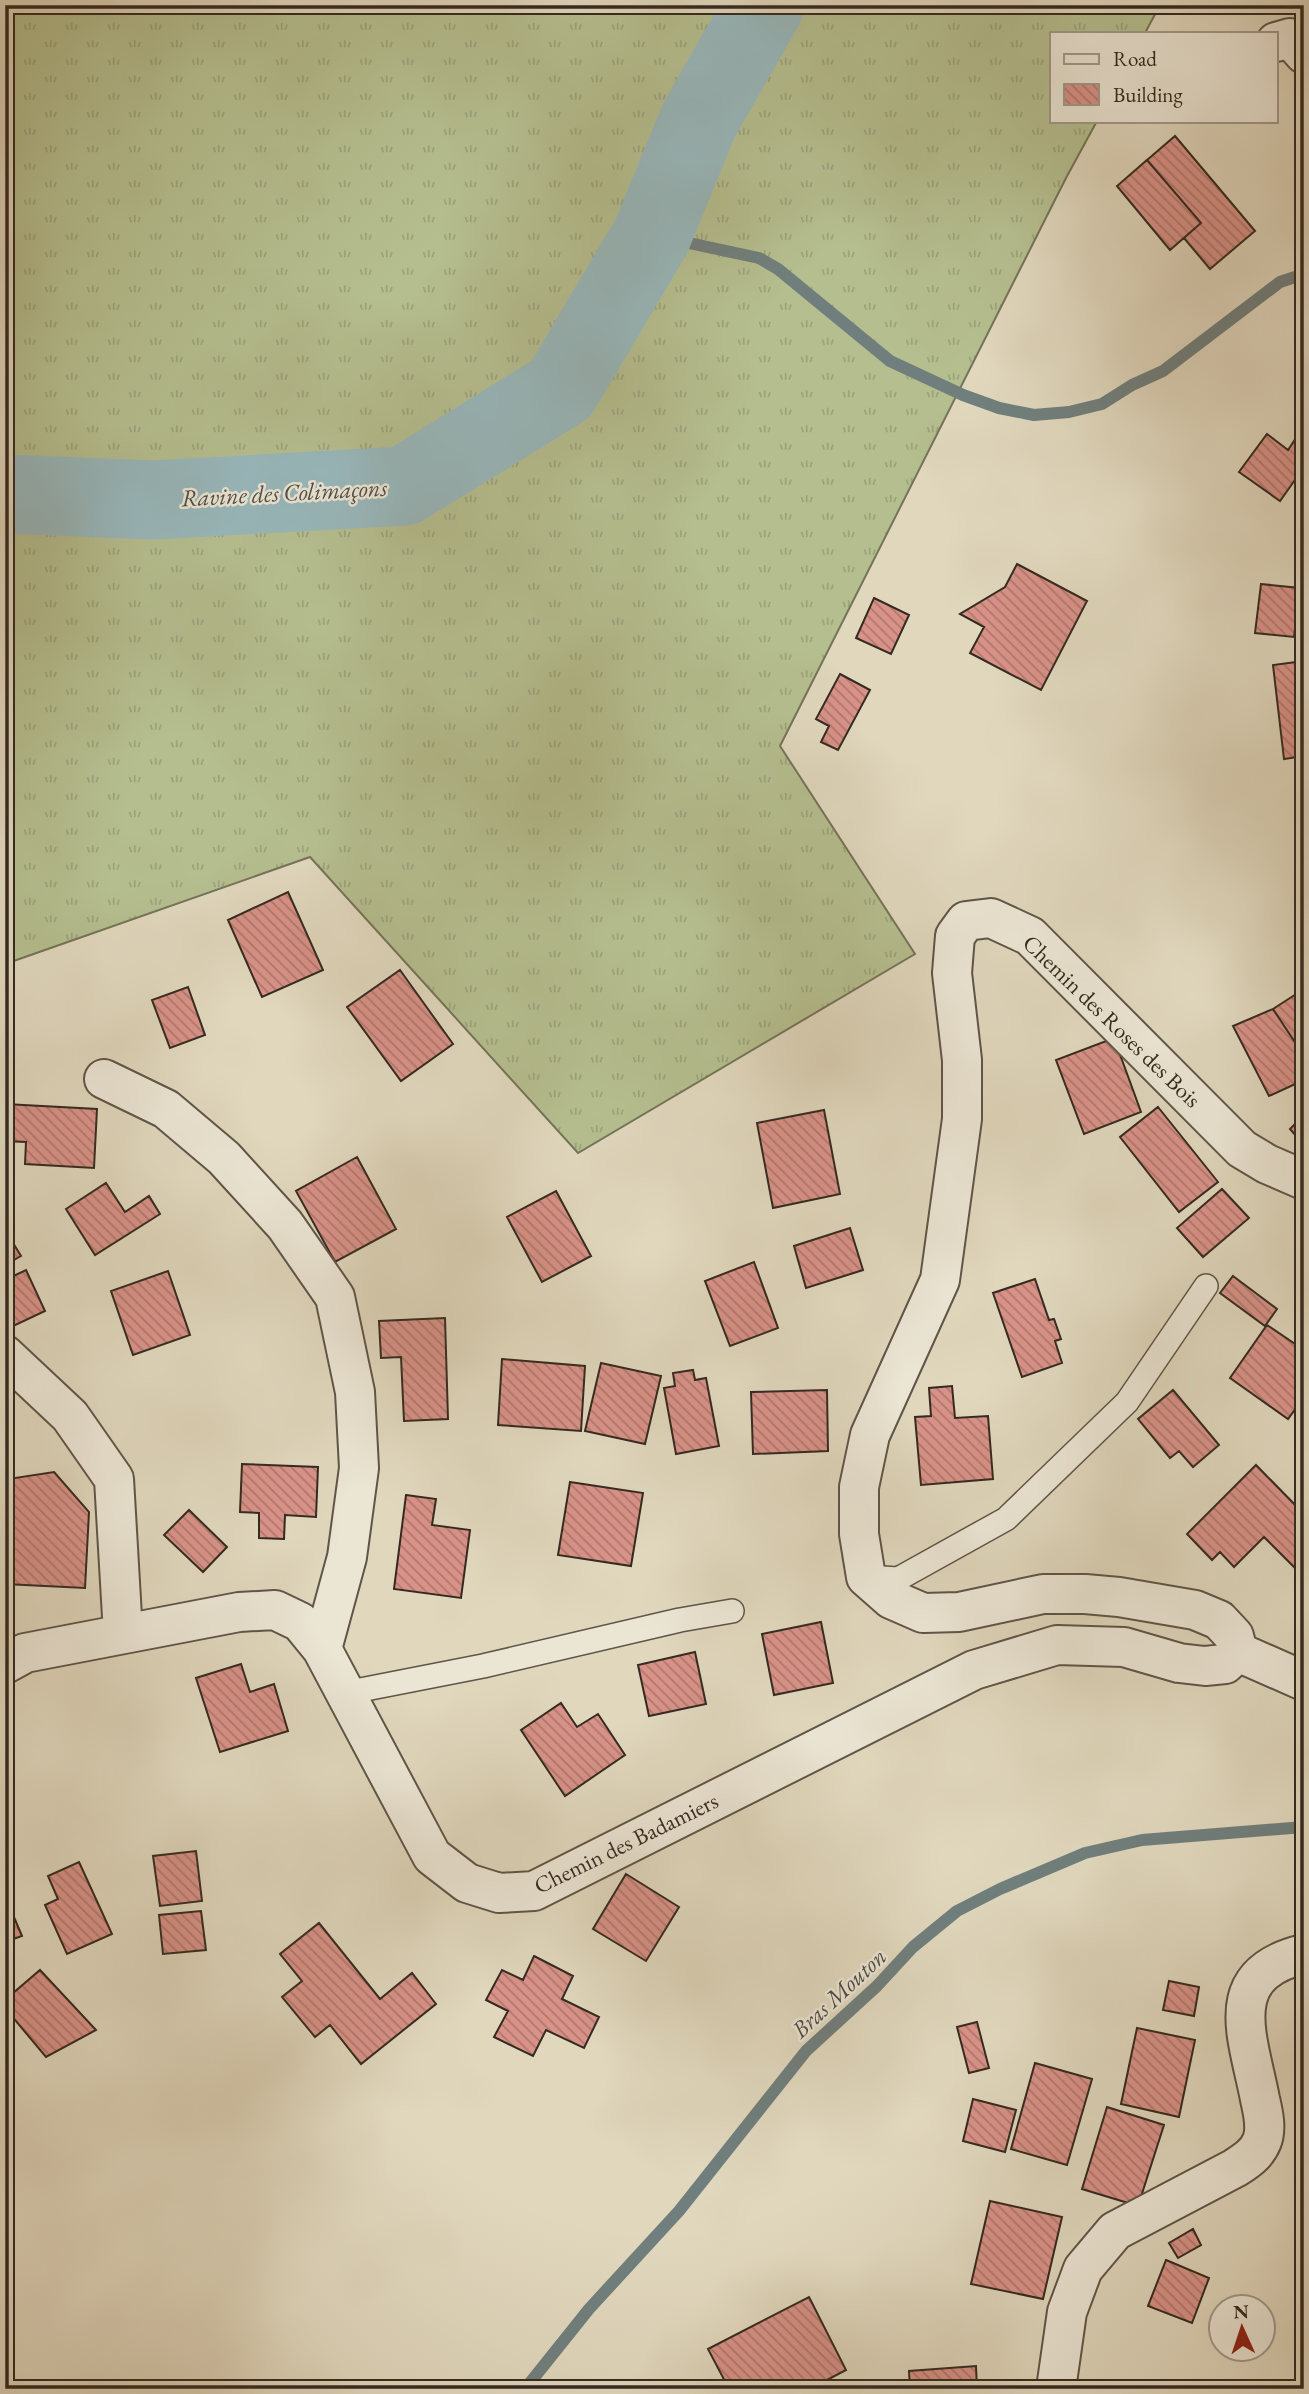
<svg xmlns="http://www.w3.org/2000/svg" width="1309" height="2394" font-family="'EB Garamond',serif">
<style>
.grass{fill:url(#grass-tufts);stroke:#747458;stroke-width:2}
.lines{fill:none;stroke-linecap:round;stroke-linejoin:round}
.stream{stroke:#707f7d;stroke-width:12}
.river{stroke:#98b7bb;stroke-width:79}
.building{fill:url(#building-back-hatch);stroke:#342a20;stroke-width:2}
.lane-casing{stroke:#5f5547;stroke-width:26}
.street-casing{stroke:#5f5547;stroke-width:42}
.lane{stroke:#ebe5d4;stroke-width:23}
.street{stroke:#ebe5d4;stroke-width:38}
.labels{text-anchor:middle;stroke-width:5;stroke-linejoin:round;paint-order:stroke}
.street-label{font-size:23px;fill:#342a20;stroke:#ebe5d4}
.water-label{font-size:24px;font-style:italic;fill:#4d4d47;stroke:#ebe5d4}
</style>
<defs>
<pattern id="grass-tufts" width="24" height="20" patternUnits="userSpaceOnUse" patternTransform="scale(1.75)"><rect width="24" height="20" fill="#b5be8f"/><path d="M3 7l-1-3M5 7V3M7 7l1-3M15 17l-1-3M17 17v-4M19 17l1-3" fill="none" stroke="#9ca37b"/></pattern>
<pattern id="building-back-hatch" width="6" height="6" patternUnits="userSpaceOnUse" patternTransform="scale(1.75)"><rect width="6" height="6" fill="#d99288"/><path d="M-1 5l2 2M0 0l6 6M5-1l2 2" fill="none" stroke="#b1776f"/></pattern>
</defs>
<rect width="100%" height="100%" fill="#e0d7bd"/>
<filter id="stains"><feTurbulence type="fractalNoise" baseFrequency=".00286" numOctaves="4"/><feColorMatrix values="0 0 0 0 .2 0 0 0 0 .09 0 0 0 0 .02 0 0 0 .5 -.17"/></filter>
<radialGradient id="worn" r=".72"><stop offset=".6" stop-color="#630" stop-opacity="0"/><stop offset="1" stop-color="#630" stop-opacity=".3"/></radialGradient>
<path class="grass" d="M 5,5 L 1160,5 L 1145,33 L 1052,33 L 1052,121 L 1097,121 L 1066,178 L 780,746 L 915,954 L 578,1153 L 310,857 L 5,964 Z"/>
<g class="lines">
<path class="stream" d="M 652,235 L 759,258 L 778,269 L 890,361 L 963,395 L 999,408 L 1034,415 L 1069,412 L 1102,404 L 1132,385 L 1163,371 L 1280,282 L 1304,274
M 525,2389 L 589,2309 L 679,2211 L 806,2051 L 877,1986 L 913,1947 L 957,1911 L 1000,1889 L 1085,1853 L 1142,1840 L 1304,1827"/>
<path class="river" d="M 5,494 L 153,500 L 404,486 L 561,389 L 652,235 L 699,120 L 765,5"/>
</g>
<path class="building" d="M 1175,136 L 1255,231 L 1210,269 L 1184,238 L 1201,223 L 1147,160 Z
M 1147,160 L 1201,223 L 1170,250 L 1117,186 Z
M 1267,434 L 1288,450 L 1298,435 L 1304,439 L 1304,467 L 1280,501 L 1239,472 Z
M 1017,564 L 1087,601 L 1041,690 L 970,653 L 984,627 L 960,614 L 1005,587 Z
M 1261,584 L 1300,588 L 1294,637 L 1255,633 Z
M 874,598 L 909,615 L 891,654 L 856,638 Z
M 1304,661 L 1304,756 L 1284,759 L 1273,665 Z
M 840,674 L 870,690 L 838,750 L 821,742 L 829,726 L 816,719 Z
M 288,892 L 323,970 L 262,997 L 228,920 Z
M 400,970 L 453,1044 L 401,1081 L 347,1007 Z
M 188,987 L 205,1035 L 170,1048 L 152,1000 Z
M 1304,989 L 1304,1056 L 1273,1009 Z
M 1273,1009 L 1304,1056 L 1304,1080 L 1269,1096 L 1233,1026 Z
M 1114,1038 L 1141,1112 L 1084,1134 L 1056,1060 Z
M 5,1104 L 97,1109 L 94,1168 L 25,1164 L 26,1142 L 5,1141 Z
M 1158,1107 L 1218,1182 L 1179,1212 L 1120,1137 Z
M 824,1110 L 840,1194 L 773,1208 L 757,1123 Z
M 1304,1115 L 1304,1145 L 1290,1129 Z
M 357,1157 L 396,1229 L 335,1262 L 296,1191 Z
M 106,1183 L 125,1212 L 149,1196 L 160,1214 L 95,1255 L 66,1209 Z
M 1222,1189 L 1249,1218 L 1203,1257 L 1177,1228 Z
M 556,1191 L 591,1256 L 542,1282 L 507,1217 Z
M 850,1228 L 863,1270 L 806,1288 L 794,1246 Z
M 5,1230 L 21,1256 L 5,1265 Z
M 754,1262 L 778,1328 L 730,1346 L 705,1281 Z
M 26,1270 L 45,1311 L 9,1328 L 5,1321 L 5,1280 Z
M 168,1271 L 190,1335 L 133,1355 L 111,1291 Z
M 1233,1276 L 1277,1309 L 1265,1326 L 1220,1293 Z
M 1035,1279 L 1049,1320 L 1054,1319 L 1061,1339 L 1055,1341 L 1062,1363 L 1022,1377 L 993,1293 Z
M 445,1318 L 448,1419 L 404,1421 L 401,1357 L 381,1358 L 379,1321 Z
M 1267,1325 L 1304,1350 L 1304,1397 L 1288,1419 L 1230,1378 Z
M 502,1359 L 585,1366 L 581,1431 L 498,1425 Z
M 601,1363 L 661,1376 L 645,1444 L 585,1431 Z
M 693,1370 L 695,1380 L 706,1378 L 719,1446 L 676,1454 L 664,1388 L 675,1386 L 673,1373 Z
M 952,1386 L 955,1418 L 988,1416 L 993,1479 L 921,1485 L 915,1417 L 931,1416 L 929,1388 Z
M 827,1390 L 828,1451 L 753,1454 L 751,1392 Z
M 1173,1390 L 1219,1445 L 1193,1467 L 1179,1451 L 1170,1458 L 1138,1419 Z
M 242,1464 L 318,1467 L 316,1517 L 285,1515 L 284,1539 L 259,1538 L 259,1513 L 240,1512 Z
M 1256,1465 L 1304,1514 L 1304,1577 L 1264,1537 L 1234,1567 L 1220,1552 L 1212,1560 L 1187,1534 Z
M 54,1472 L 89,1512 L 85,1588 L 5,1584 L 8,1479 Z
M 570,1482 L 643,1493 L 631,1566 L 558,1555 Z
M 406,1495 L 436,1499 L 432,1525 L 470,1530 L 461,1598 L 394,1589 Z
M 189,1510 L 227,1547 L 203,1572 L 164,1535 Z
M 821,1622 L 833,1683 L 774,1695 L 762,1634 Z
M 695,1652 L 706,1704 L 649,1716 L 638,1665 Z
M 241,1664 L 250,1692 L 274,1684 L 288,1731 L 220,1752 L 196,1678 Z
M 561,1703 L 577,1727 L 598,1714 L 625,1755 L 565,1796 L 521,1730 Z
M 196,1851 L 202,1901 L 160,1906 L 153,1856 Z
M 79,1862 L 112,1934 L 67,1954 L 45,1905 L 58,1899 L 48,1876 Z
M 626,1874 L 679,1907 L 646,1961 L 593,1929 Z
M 5,1896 L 22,1936 L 5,1942 Z
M 201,1911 L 206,1950 L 163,1954 L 159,1915 Z
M 319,1923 L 380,1999 L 412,1973 L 436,2004 L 361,2064 L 330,2025 L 315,2037 L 282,1997 L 302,1981 L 280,1954 Z
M 534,1956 L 573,1976 L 562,1999 L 599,2017 L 584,2048 L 546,2030 L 533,2056 L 494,2037 L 508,2011 L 486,2000 L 502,1970 L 523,1980 Z
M 40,1970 L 96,2030 L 46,2057 L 5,2008 L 5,2000 Z
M 1169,1981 L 1199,1987 L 1194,2016 L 1163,2010 Z
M 977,2022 L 989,2068 L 969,2073 L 957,2027 Z
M 1137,2028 L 1195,2040 L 1179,2117 L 1121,2104 Z
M 1035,2063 L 1092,2079 L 1067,2165 L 1011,2149 Z
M 973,2099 L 1016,2110 L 1005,2152 L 963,2141 Z
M 1107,2107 L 1164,2125 L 1138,2206 L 1082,2189 Z
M 990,2201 L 1062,2217 L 1043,2299 L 971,2284 Z
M 1193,2229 L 1201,2245 L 1178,2258 L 1169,2243 Z
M 1166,2260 L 1209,2278 L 1192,2323 L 1148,2306 Z
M 809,2297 L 846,2370 L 810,2389 L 729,2389 L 708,2349 Z
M 976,2366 L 977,2389 L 910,2389 L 909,2371 Z"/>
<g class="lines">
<defs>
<path id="lane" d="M 866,1577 L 898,1579 L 1006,1519 L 1127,1402 L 1206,1286
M 345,1693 L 483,1666 L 680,1620 L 732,1611"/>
<path id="street" d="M 1276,42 L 1290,38 L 1304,54
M 104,1079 L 166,1109 L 224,1158 L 285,1225 L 335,1297 L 355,1392 L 359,1468 L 347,1557 L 322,1649
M 1304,1180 L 1267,1164 L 1242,1149 L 1030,936 L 991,918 L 966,921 L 955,936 L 952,973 L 962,1060 L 962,1119 L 940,1280 L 870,1435 L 859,1487 L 859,1534 L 866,1577 L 891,1599 L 923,1613 L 959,1612 L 1043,1594 L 1085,1594 L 1119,1597 L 1195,1610 L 1219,1620 L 1234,1636 L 1238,1652 L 1304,1681
M 5,1355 L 70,1416 L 114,1479 L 123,1634
M 5,1664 L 25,1653 L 239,1612 L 275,1610 L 300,1622 L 322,1649 L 432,1856 L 467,1883 L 499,1893 L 534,1891 L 974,1670 L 1057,1645 L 1124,1647 L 1179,1663 L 1205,1666 L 1225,1664 L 1238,1652
M 1056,2389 L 1067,2312 L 1083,2269 L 1115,2231 L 1235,2168 C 1246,2161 1257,2154 1262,2141 C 1267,2128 1263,2112 1260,2099 C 1248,2036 1219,1974 1304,1954"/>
</defs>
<use href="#lane" class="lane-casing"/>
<use href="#street" class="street-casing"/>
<use href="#lane" class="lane"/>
<use href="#street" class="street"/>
</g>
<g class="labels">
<g class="street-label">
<text transform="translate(1112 1021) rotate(44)" y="8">Chemin des Roses des Bois</text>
<text transform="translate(626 1843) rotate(-26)" y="8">Chemin des Badamiers</text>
</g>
<g class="water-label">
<text transform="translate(284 493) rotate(-3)" y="8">Ravine des Colimaçons</text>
<text transform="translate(839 1993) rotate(-43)" y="8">Bras Mouton</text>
</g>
</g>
<rect width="1309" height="2394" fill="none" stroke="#e0d7bd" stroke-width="28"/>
<rect x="7" y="7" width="1295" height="2380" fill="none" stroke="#342a20" stroke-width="3.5"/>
<rect x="14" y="14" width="1281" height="2366" fill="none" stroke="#342a20" stroke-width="2"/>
<rect x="1050" y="32" width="228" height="91" fill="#ebe5d4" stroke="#a29a8c" stroke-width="2"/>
<rect x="1064" y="54" width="35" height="10" fill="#ebe5d4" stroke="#a29a8c" stroke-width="2"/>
<text x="1113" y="66" font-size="21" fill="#342a20">Road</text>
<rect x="1064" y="84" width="35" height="21" fill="url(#building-back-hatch)" stroke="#a29a8c" stroke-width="2"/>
<text x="1113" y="102" font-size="21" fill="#342a20">Building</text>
<g transform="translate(1242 2328) rotate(357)"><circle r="33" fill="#ebe5d4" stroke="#a29a8c" stroke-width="2"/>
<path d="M0-5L12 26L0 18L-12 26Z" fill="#8f2418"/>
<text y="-10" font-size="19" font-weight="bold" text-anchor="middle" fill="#342a20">N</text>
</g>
<rect width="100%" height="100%" filter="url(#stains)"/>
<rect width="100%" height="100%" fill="url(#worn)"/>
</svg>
